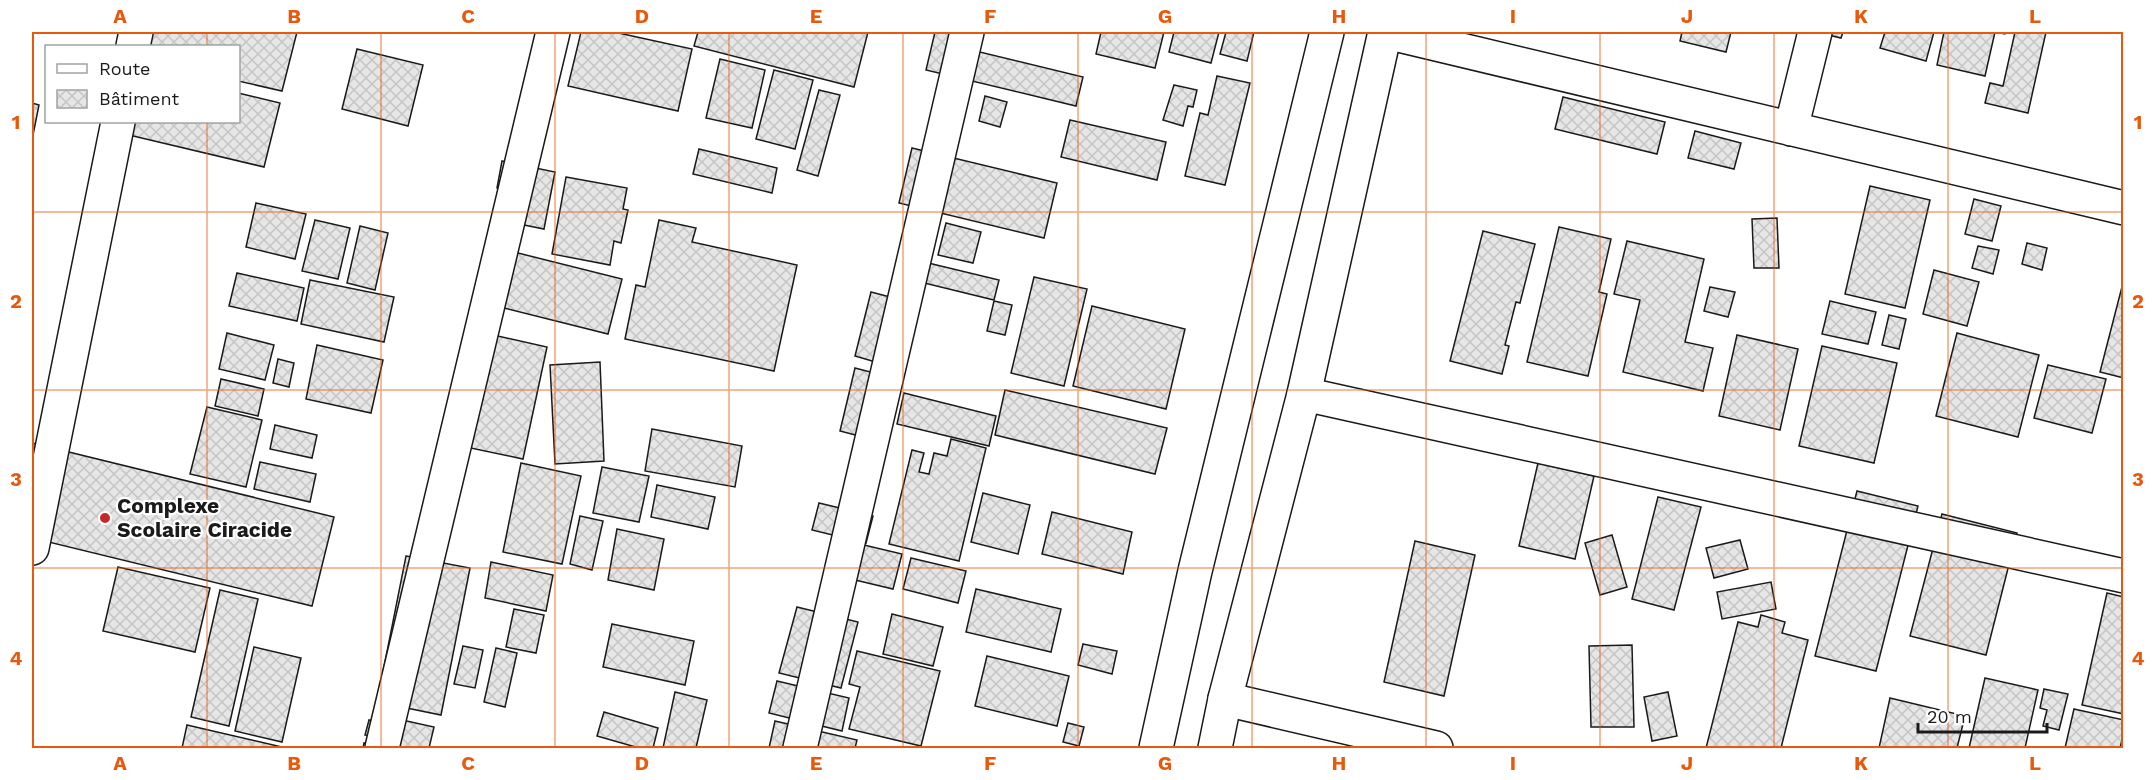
<svg xmlns="http://www.w3.org/2000/svg" width="2155" height="780" font-family="'Work Sans',sans-serif">
<style>
.building{fill:url(#building-cross-hatch);stroke:#1a1a1a;stroke-width:1.5}
.lines{fill:none;stroke-linecap:round;stroke-linejoin:round}
.minor-casing{stroke:#1a1a1a;stroke-width:36}
.secondary-casing{stroke:#1a1a1a;stroke-width:36}
.minor{stroke:#fff;stroke-width:33}
.secondary{stroke:#fff;stroke-width:33}
.grid{fill:none;stroke:#e8590c;stroke-width:1.5;stroke-opacity:0.55}
.poi-dot{fill:#c62828;stroke:#fff;stroke-width:2}
.labels{text-anchor:middle;stroke-width:4.5;stroke-linejoin:round;paint-order:stroke}
.poi-label{font-size:21px;font-weight:bold;fill:#1a1a1a;stroke:#fff;text-anchor:start}
.neatline{fill:none;stroke:#e8590c;stroke-width:2}
.grid-label{font-size:20px;text-anchor:middle;font-weight:bold;fill:#e8590c}
</style>
<defs>
<pattern id="building-cross-hatch" width="8" height="8" patternUnits="userSpaceOnUse" patternTransform="scale(1.5)"><rect width="8" height="8" fill="#e6e6e6"/><path d="M0 0l8 8M0 8l8-8" fill="none" stroke="#c5c5c5"/></pattern>
</defs>
<rect width="100%" height="100%" fill="#fff"/>
<path class="building" d="M 148,32 L 297,32 L 282,91 L 238,81 L 238,46 L 145,46 Z
M 581,32 L 614,32 L 692,49 L 678,111 L 568,86 Z
M 698,32 L 868,32 L 854,87 L 694,46 Z
M 935,32 L 963,32 L 959,47 L 1083,77 L 1076,106 L 926,70 Z
M 1101,32 L 1164,32 L 1155,68 L 1096,54 Z
M 1174,32 L 1219,32 L 1211,63 L 1169,52 Z
M 1226,32 L 1254,32 L 1247,61 L 1220,54 Z
M 1682,32 L 1731,32 L 1726,52 L 1680,41 Z
M 1816,32 L 1843,32 L 1841,38 Z
M 1885,32 L 1934,32 L 1926,61 L 1880,48 Z
M 1944,32 L 2006,32 L 2005,34 L 1995,32 L 1985,76 L 1937,65 Z
M 2015,32 L 2046,32 L 2028,113 L 1985,103 L 1990,83 L 2003,86 Z
M 357,49 L 423,65 L 408,126 L 342,109 Z
M 720,59 L 765,70 L 752,128 L 706,118 Z
M 774,70 L 813,80 L 795,149 L 756,139 Z
M 1217,76 L 1250,83 L 1225,185 L 1185,176 L 1200,113 L 1208,115 Z
M 1174,85 L 1197,90 L 1193,107 L 1188,106 L 1183,126 L 1163,120 Z
M 819,90 L 840,95 L 818,176 L 797,170 Z
M 238,93 L 280,103 L 264,167 L 112,131 L 115,122 L 238,122 Z
M 985,96 L 1007,102 L 1000,127 L 979,121 Z
M 1563,97 L 1665,122 L 1657,154 L 1555,129 Z
M 32,103 L 39,105 L 32,140 Z
M 1070,120 L 1166,142 L 1157,180 L 1061,157 Z
M 1695,131 L 1741,143 L 1734,169 L 1688,158 Z
M 912,148 L 1057,183 L 1044,238 L 899,203 Z
M 699,149 L 777,168 L 772,193 L 693,174 Z
M 502,161 L 555,172 L 544,229 L 504,221 L 511,191 L 497,188 Z
M 566,177 L 627,188 L 623,209 L 628,210 L 621,243 L 614,241 L 610,265 L 552,254 Z
M 1870,186 L 1930,200 L 1905,308 L 1845,294 Z
M 1974,199 L 2001,206 L 1992,241 L 1965,234 Z
M 256,203 L 306,214 L 295,259 L 246,247 Z
M 1777,218 L 1779,268 L 1754,268 L 1752,219 Z
M 315,220 L 350,228 L 338,279 L 302,271 Z
M 659,220 L 696,228 L 692,242 L 797,265 L 774,371 L 625,339 L 636,285 L 645,287 Z
M 946,223 L 981,232 L 973,263 L 938,255 Z
M 360,226 L 388,233 L 375,290 L 347,283 Z
M 1559,227 L 1611,239 L 1599,292 L 1607,294 L 1588,376 L 1527,362 Z
M 1483,231 L 1535,244 L 1520,303 L 1516,302 L 1505,345 L 1509,346 L 1502,374 L 1450,361 Z
M 1627,241 L 1704,259 L 1685,342 L 1713,348 L 1703,391 L 1623,372 L 1640,300 L 1614,294 Z
M 2027,243 L 2047,248 L 2042,270 L 2022,264 Z
M 486,245 L 622,279 L 608,334 L 472,300 Z
M 1978,246 L 1999,250 L 1993,274 L 1972,268 Z
M 920,261 L 999,280 L 994,300 L 916,281 Z
M 1934,270 L 1979,282 L 1967,326 L 1923,314 Z
M 237,273 L 304,288 L 297,321 L 229,306 Z
M 1034,277 L 1087,289 L 1064,386 L 1011,373 Z
M 2124,279 L 2124,378 L 2100,372 Z
M 310,280 L 394,297 L 384,342 L 301,324 Z
M 1710,287 L 1735,292 L 1728,317 L 1704,311 Z
M 871,292 L 894,298 L 879,363 L 855,356 Z
M 994,301 L 1012,305 L 1005,335 L 987,331 Z
M 1830,301 L 1876,312 L 1868,344 L 1822,334 Z
M 1092,306 L 1185,329 L 1166,409 L 1073,386 Z
M 1889,315 L 1906,319 L 1899,349 L 1882,345 Z
M 227,333 L 274,345 L 265,380 L 219,369 Z
M 484,333 L 547,347 L 523,459 L 461,446 Z
M 1957,333 L 2039,355 L 2018,437 L 1936,416 Z
M 1737,335 L 1798,349 L 1780,430 L 1719,416 Z
M 317,345 L 383,360 L 371,413 L 306,399 Z
M 1822,346 L 1897,363 L 1874,463 L 1799,446 Z
M 278,359 L 294,363 L 289,387 L 273,383 Z
M 600,362 L 604,461 L 555,464 L 550,365 Z
M 2048,365 L 2106,379 L 2092,433 L 2034,418 Z
M 855,368 L 897,379 L 882,442 L 840,431 Z
M 221,379 L 264,389 L 258,416 L 215,406 Z
M 1005,390 L 1167,428 L 1155,474 L 995,435 Z
M 904,393 L 996,416 L 989,446 L 897,424 Z
M 207,407 L 262,420 L 246,487 L 190,474 Z
M 275,425 L 317,435 L 312,458 L 270,449 Z
M 652,429 L 742,446 L 735,487 L 645,471 Z
M 951,439 L 986,448 L 959,561 L 889,544 L 912,450 L 924,453 L 919,472 L 929,474 L 934,453 L 947,456 Z
M 32,443 L 334,517 L 312,606 L 32,538 Z
M 260,462 L 316,474 L 310,502 L 254,489 Z
M 521,463 L 581,476 L 562,564 L 503,552 Z
M 1538,463 L 1594,476 L 1575,559 L 1519,546 Z
M 602,467 L 649,476 L 639,522 L 593,513 Z
M 657,485 L 715,497 L 708,529 L 651,517 Z
M 1857,491 L 1918,506 L 1876,671 L 1815,656 Z
M 983,493 L 1030,505 L 1018,554 L 971,542 Z
M 1658,497 L 1701,507 L 1674,610 L 1632,599 Z
M 819,503 L 873,516 L 866,543 L 812,530 Z
M 1052,512 L 1132,532 L 1123,574 L 1042,554 Z
M 1942,514 L 2017,533 L 1986,655 L 1910,636 Z
M 580,516 L 603,521 L 592,570 L 570,564 Z
M 617,529 L 664,539 L 654,590 L 608,580 Z
M 1612,535 L 1627,587 L 1600,595 L 1585,543 Z
M 843,540 L 902,554 L 893,589 L 834,575 Z
M 1740,540 L 1748,569 L 1714,578 L 1706,548 Z
M 1415,541 L 1475,555 L 1444,696 L 1384,682 Z
M 406,556 L 470,568 L 441,715 L 377,702 Z
M 911,558 L 966,571 L 958,603 L 903,589 Z
M 491,562 L 553,575 L 546,611 L 485,598 Z
M 118,567 L 210,588 L 195,652 L 103,631 Z
M 1771,582 L 1776,609 L 1722,619 L 1717,592 Z
M 976,589 L 1061,609 L 1051,652 L 966,632 Z
M 220,590 L 258,599 L 229,726 L 191,717 Z
M 2107,593 L 2124,597 L 2124,714 L 2082,705 Z
M 797,607 L 858,622 L 841,688 L 779,673 Z
M 514,609 L 544,615 L 536,653 L 506,647 Z
M 892,614 L 943,627 L 933,666 L 883,654 Z
M 1761,615 L 1785,622 L 1782,633 L 1808,640 L 1781,748 L 1706,748 L 1738,622 L 1758,627 Z
M 612,624 L 694,641 L 685,685 L 603,667 Z
M 1083,644 L 1117,651 L 1112,674 L 1078,665 Z
M 1632,645 L 1634,727 L 1591,727 L 1589,646 Z
M 463,646 L 483,650 L 475,688 L 454,684 Z
M 254,647 L 301,658 L 282,742 L 235,731 Z
M 496,648 L 517,653 L 505,707 L 484,702 Z
M 857,651 L 940,671 L 921,746 L 849,729 L 860,687 L 849,684 Z
M 987,656 L 1069,676 L 1057,726 L 975,706 Z
M 1985,678 L 2038,690 L 2025,748 L 1969,748 Z
M 777,681 L 849,698 L 842,731 L 769,713 Z
M 2044,689 L 2068,694 L 2059,730 L 2043,726 L 2047,710 L 2040,708 Z
M 675,692 L 707,700 L 696,748 L 663,748 Z
M 1668,692 L 1677,736 L 1652,741 L 1644,697 Z
M 1890,698 L 1965,716 L 1957,748 L 1879,748 Z
M 2074,709 L 2124,720 L 2124,732 L 2120,748 L 2065,748 Z
M 604,712 L 658,728 L 653,748 L 639,748 L 597,736 Z
M 384,716 L 434,727 L 429,748 L 363,748 L 364,743 L 377,746 L 379,738 L 365,735 L 369,720 L 382,723 Z
M 775,721 L 857,740 L 855,748 L 769,748 Z
M 1068,723 L 1084,727 L 1079,746 L 1063,742 Z
M 187,725 L 286,748 L 182,748 Z"/>
<g class="lines">
<defs>
<path id="minor" d="M 1386,32 L 2124,208
M 133,46 L 136,32
M 1791,129 L 1815,32
M 1304,394 L 2124,576
M 32,548 L 118,122
M 1225,699 L 1436,748
M 382,748 L 553,32
M 800,748 L 967,32"/>
<path id="secondary" d="M 1156,748 L 1195,571 L 1327,32
M 1215,748 L 1225,699 L 1304,394 L 1385,32"/>
</defs>
<use href="#minor" class="minor-casing"/>
<use href="#secondary" class="secondary-casing"/>
<use href="#minor" class="minor"/>
<use href="#secondary" class="secondary"/>
</g>
<path class="grid" d="M 207,32 L 207,46M 381,32 L 381,748M 555,32 L 555,748M 729,32 L 729,748M 903,32 L 903,748M 1078,32 L 1078,748M 1252,32 L 1252,748M 1426,32 L 1426,748M 1600,32 L 1600,748M 1774,32 L 1774,748M 1948,32 L 1948,748M 207,122 L 207,748M 32,212 L 2124,212M 32,390 L 2124,390M 32,568 L 2124,568"/>
<circle class="poi-dot" cx="105" cy="518" r="6"/>
<g class="labels">
<g class="poi-label">
<text x="117" y="513">Complexe<tspan x="117" dy="24">Scolaire Ciracide</tspan></text>
</g>
</g>
<rect width="2155" height="780" fill="none" stroke="#ffffff" stroke-width="66"/>
<rect x="45" y="45" width="195" height="78" fill="#ffffff" stroke="#a3a3a3" stroke-width="1.5"/>
<rect x="57" y="64" width="30" height="9" fill="#ffffff" stroke="#a3a3a3" stroke-width="1.5"/>
<text x="99" y="75" font-size="18" fill="#1a1a1a">Route</text>
<rect x="57" y="90" width="30" height="18" fill="url(#building-cross-hatch)" stroke="#a3a3a3" stroke-width="1.5"/>
<text x="99" y="105" font-size="18" fill="#1a1a1a">Bâtiment</text>
<path d="M1918 723v9h129v-9" fill="none" stroke="#1a1a1a" stroke-width="3"/>
<text x="1927" y="723" font-size="18" fill="#1a1a1a" stroke="#ffffff" stroke-width="4.5" paint-order="stroke">20 m</text>
<rect x="33" y="33" width="2089" height="714" class="neatline"/>
<g class="grid-label">
<text x="120" y="23">A</text>
<text x="294" y="23">B</text>
<text x="468" y="23">C</text>
<text x="642" y="23">D</text>
<text x="816" y="23">E</text>
<text x="990" y="23">F</text>
<text x="1165" y="23">G</text>
<text x="1339" y="23">H</text>
<text x="1513" y="23">I</text>
<text x="1687" y="23">J</text>
<text x="1861" y="23">K</text>
<text x="2035" y="23">L</text>
<text x="16" y="129">1</text>
<text x="2138" y="129">1</text>
<text x="16" y="308">2</text>
<text x="2138" y="308">2</text>
<text x="16" y="486">3</text>
<text x="2138" y="486">3</text>
<text x="16" y="665">4</text>
<text x="2138" y="665">4</text>
<text x="120" y="770">A</text>
<text x="294" y="770">B</text>
<text x="468" y="770">C</text>
<text x="642" y="770">D</text>
<text x="816" y="770">E</text>
<text x="990" y="770">F</text>
<text x="1165" y="770">G</text>
<text x="1339" y="770">H</text>
<text x="1513" y="770">I</text>
<text x="1687" y="770">J</text>
<text x="1861" y="770">K</text>
<text x="2035" y="770">L</text>
</g>
</svg>
